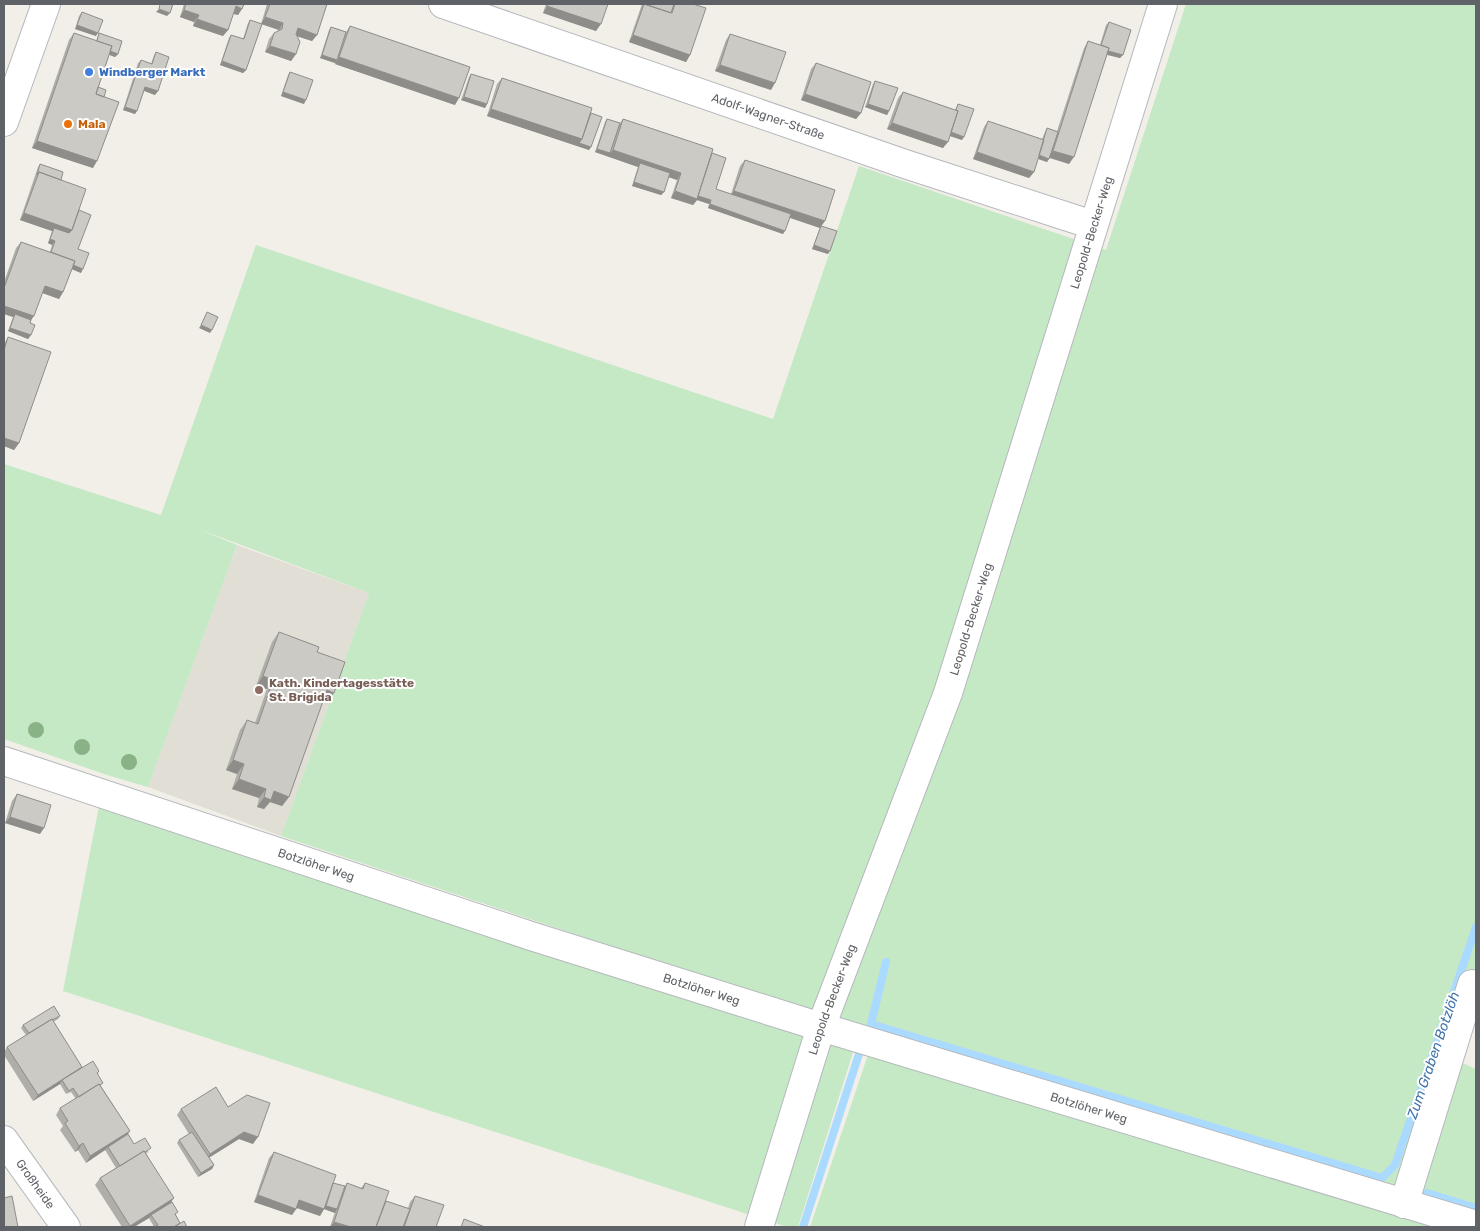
<svg xmlns="http://www.w3.org/2000/svg" width="1480" height="1231" font-family="Rubik,sans-serif">
<style>
.education{fill:#e1ded6}
.green{fill:#c5e8c5}
.lines{fill:none;stroke-linecap:round;stroke-linejoin:round}
.stream{stroke:#aadaff;stroke-width:8}
.minor-casing{stroke:#b5b8bc;stroke-width:30}
.minor{stroke:#fff;stroke-width:28}
.tree{fill:#89b387}
.wall{fill:#afaea9}
.shaded-wall{fill:#8f8d8a}
.building{fill:#cccac5;stroke:#8f8d8a}
.shop-dot{fill:#3f7fe0;stroke:#fff;stroke-width:2}
.food-dot{fill:#e8710a;stroke:#fff;stroke-width:2}
.education-dot{fill:#8d6e63;stroke:#fff;stroke-width:2}
.labels{text-anchor:middle;stroke-width:4;stroke-linejoin:round;paint-order:stroke}
.shop-label{font-size:12px;font-weight:bold;fill:#366cbe;stroke:#fff;text-anchor:start}
.street-label{font-size:12px;fill:#5f6368;stroke:#fff}
.food-label{font-size:12px;font-weight:bold;fill:#c56008;stroke:#fff;text-anchor:start}
.education-label{font-size:12px;font-weight:bold;fill:#785e54;stroke:#fff;text-anchor:start}
.water-label{font-size:14px;font-style:italic;fill:#4174aa;stroke:#fff}
</style>
<rect width="100%" height="100%" fill="#f1efe8"/>
<path class="education" d="M 237,545 L 369,593 L 281,836 L 148,787 Z"/>
<path class="green" d="M 1186,4 L 1476,4 L 1476,1006 L 1458,1061 L 1476,1069 L 1476,1227 L 810,1227 L 875,1034 L 281,836 L 369,593 L 196,528 L 237,545 L 148,787 L 107,775 L 4,739 L 4,464 L 161,515 L 256,245 L 773,419 L 859,166 L 1106,250 Z
M 100,801 L 855,1046 L 798,1227 L 787,1227 L 63,991 Z"/>
<g class="lines">
<path class="stream" d="M 886,962 L 871,1024 L 1382,1178 L 1395,1165 L 1476,927
M 1427,1193 L 1476,1208
M 803,1227 L 859,1054"/>
<defs>
<g id="minor">
<path id="s1" d="M 443,4 L 905,164 L 1093,225"/>
<path d="M 4,122 L 46,4"/>
<path id="s2" d="M 4,761 L 531,936 L 821,1027 L 1476,1225"/>
<path id="s3" d="M 4,1140 L 66,1227"/>
<path d="M 1404,1204 L 1472,984"/>
<path id="s4" d="M 759,1227 L 821,1027 L 948,693 L 1163,4"/>
</g>
</defs>
<use href="#minor" class="minor-casing"/>
<use href="#minor" class="minor"/>
</g>
<g class="tree">
<circle cx="36" cy="730" r="8"/>
<circle cx="82" cy="747" r="8"/>
<circle cx="129" cy="762" r="8"/>
</g>
<path class="wall" d="M 184,4 L 244,4 L 238,15 L 233,14 L 228,30 L 223,36 L 193,26 L 194,22 L 180,17 Z
M 267,4 L 327,4 L 317,35 L 312,41 L 297,36 L 296,54 L 291,61 L 265,52 L 269,39 L 274,33 L 278,31 L 279,30 L 262,24 L 246,70 L 243,73 L 220,65 L 229,38 L 231,35 L 243,39 L 248,23 L 250,20 L 261,24 Z
M 546,4 L 608,4 L 596,31 L 543,13 Z
M 642,4 L 693,4 L 690,55 L 686,62 L 629,42 Z
M 82,12 L 96,36 L 75,29 L 79,16 Z
M 1109,22 L 1120,58 L 1107,55 L 1069,164 L 1049,158 L 1047,162 L 1038,159 L 1034,172 L 1029,178 L 973,159 L 984,127 L 988,121 L 1042,139 L 1045,132 L 1047,128 L 1057,131 L 1084,48 L 1088,41 L 1100,45 L 1106,25 Z
M 350,26 L 455,105 L 335,64 L 335,63 L 320,58 L 329,30 L 331,27 L 346,32 Z
M 74,33 L 96,41 L 99,33 L 118,54 L 115,57 L 109,55 L 98,87 L 104,97 L 93,168 L 32,148 L 69,40 Z
M 730,34 L 771,90 L 715,71 L 726,40 Z
M 156,52 L 155,95 L 144,91 L 135,114 L 123,110 L 138,63 L 141,60 L 151,64 L 154,55 Z
M 816,63 L 861,113 L 856,119 L 801,100 L 811,69 Z
M 290,72 L 304,104 L 281,96 L 288,75 Z
M 471,74 L 487,104 L 485,108 L 461,100 L 469,77 Z
M 502,78 L 591,113 L 591,147 L 589,150 L 487,116 L 497,84 Z
M 875,81 L 889,111 L 887,115 L 865,107 L 873,84 Z
M 903,92 L 955,110 L 958,104 L 962,140 L 950,136 L 943,148 L 887,129 L 898,98 Z
M 607,119 L 620,123 L 623,119 L 712,153 L 716,189 L 731,194 L 740,166 L 745,160 L 821,226 L 828,254 L 812,249 L 820,228 L 790,218 L 783,234 L 708,208 L 709,204 L 697,200 L 693,205 L 671,198 L 677,180 L 669,177 L 664,192 L 661,195 L 632,186 L 638,167 L 595,152 L 605,122 Z
M 40,164 L 61,180 L 79,210 L 78,249 L 81,273 L 72,269 L 63,292 L 59,299 L 42,293 L 30,323 L 31,335 L 28,339 L 8,331 L 13,317 L 4,314 L 4,282 L 16,248 L 21,242 L 50,252 L 52,245 L 48,243 L 52,231 L 20,220 L 38,167 Z
M 8,337 L 19,443 L 14,450 L 4,446 L 4,344 Z
M 279,632 L 317,652 L 328,702 L 323,701 L 289,797 L 282,806 L 270,802 L 264,809 L 257,807 L 259,798 L 232,789 L 237,774 L 226,770 L 240,730 L 247,720 L 255,723 L 267,689 L 256,686 L 272,642 Z
M 17,794 L 40,834 L 5,823 L 12,801 Z
M 60,1016 L 58,1019 L 53,1022 L 82,1067 L 80,1069 L 99,1071 L 98,1074 L 101,1086 L 130,1131 L 127,1135 L 134,1144 L 149,1152 L 146,1153 L 172,1202 L 176,1215 L 180,1223 L 187,1227 L 154,1227 L 149,1218 L 134,1227 L 122,1227 L 95,1185 L 100,1178 L 116,1168 L 105,1150 L 86,1163 L 78,1150 L 75,1152 L 60,1130 L 63,1126 L 56,1115 L 60,1108 L 76,1099 L 71,1092 L 66,1094 L 60,1084 L 33,1101 L 4,1055 L 4,1052 L 7,1047 L 26,1035 L 21,1028 L 23,1025 Z
M 228,1107 L 253,1144 L 239,1139 L 209,1158 L 214,1165 L 212,1169 L 198,1177 L 177,1143 L 179,1140 L 189,1134 L 177,1115 L 181,1109 Z
M 274,1152 L 333,1183 L 345,1186 L 347,1183 L 361,1188 L 365,1183 L 386,1201 L 408,1208 L 410,1202 L 415,1196 L 436,1227 L 330,1227 L 335,1212 L 335,1213 L 324,1209 L 320,1216 L 297,1208 L 292,1215 L 254,1202 L 269,1158 Z"/>
<path class="shaded-wall" d="M 236,6 L 242,9 L 238,15 L 231,13 Z
M 547,6 L 601,24 L 596,31 L 543,13 Z
M 159,9 L 170,13 L 167,16 L 156,12 Z
M 184,10 L 199,15 L 194,22 L 180,17 Z
M 265,17 L 283,23 L 279,30 L 261,24 Z
M 197,19 L 228,30 L 223,36 L 193,26 Z
M 77,25 L 98,33 L 96,36 L 75,29 Z
M 298,28 L 317,35 L 312,41 L 293,35 Z
M 633,35 L 690,55 L 686,62 L 629,42 Z
M 96,45 L 118,54 L 115,57 L 93,48 Z
M 270,46 L 296,54 L 291,61 L 265,52 Z
M 1100,49 L 1123,55 L 1120,58 L 1097,52 Z
M 322,55 L 337,60 L 335,63 L 320,58 Z
M 339,57 L 459,98 L 455,105 L 335,64 Z
M 222,61 L 246,70 L 243,73 L 220,65 Z
M 720,65 L 775,83 L 771,90 L 715,71 Z
M 145,87 L 158,91 L 155,95 L 142,90 Z
M 283,92 L 306,100 L 304,104 L 281,96 Z
M 805,94 L 861,113 L 856,119 L 801,100 Z
M 464,97 L 487,104 L 485,108 L 461,100 Z
M 868,104 L 889,111 L 887,115 L 865,107 Z
M 125,107 L 137,111 L 135,114 L 123,110 Z
M 491,109 L 582,139 L 577,146 L 487,116 Z
M 892,123 L 948,142 L 943,148 L 887,129 Z
M 950,132 L 964,137 L 962,140 L 947,135 Z
M 37,141 L 97,161 L 93,168 L 32,148 Z
M 579,143 L 591,147 L 589,150 L 577,146 Z
M 597,149 L 610,153 L 613,150 L 681,173 L 677,180 L 639,167 L 640,163 L 638,167 L 595,152 Z
M 1053,151 L 1074,157 L 1069,164 L 1048,157 Z
M 977,152 L 1034,172 L 1029,178 L 973,159 Z
M 1038,155 L 1049,159 L 1047,162 L 1036,158 Z
M 634,182 L 664,192 L 661,195 L 632,186 Z
M 675,191 L 697,195 L 711,200 L 709,204 L 697,200 L 693,205 L 671,198 Z
M 734,191 L 825,221 L 820,228 L 729,197 Z
M 710,204 L 785,231 L 783,234 L 708,208 Z
M 24,213 L 72,230 L 67,237 L 54,228 L 52,231 L 20,220 Z
M 50,239 L 55,241 L 52,245 L 48,243 Z
M 814,245 L 830,251 L 828,254 L 812,249 Z
M 49,256 L 83,269 L 81,273 L 47,259 Z
M 45,286 L 63,292 L 59,299 L 40,292 Z
M 4,306 L 34,316 L 29,323 L 15,314 L 13,317 L 4,314 Z
M 201,325 L 212,330 L 210,333 L 199,328 Z
M 10,328 L 31,335 L 28,339 L 8,331 Z
M 4,438 L 19,443 L 14,450 L 4,446 Z
M 263,676 L 273,680 L 267,689 L 256,686 Z
M 327,690 L 334,693 L 328,702 L 320,700 Z
M 233,760 L 244,764 L 237,774 L 226,770 Z
M 239,779 L 266,789 L 259,798 L 232,789 Z
M 274,791 L 289,797 L 282,806 L 270,802 L 264,809 L 257,807 L 264,797 Z
M 10,817 L 44,828 L 40,834 L 5,823 Z
M 82,1067 L 77,1073 L 62,1080 L 60,1084 L 33,1101 L 38,1095 Z
M 130,1131 L 125,1138 L 108,1147 L 105,1150 L 86,1163 L 90,1156 Z
M 244,1132 L 258,1137 L 253,1144 L 239,1139 L 205,1160 L 210,1154 Z
M 83,1143 L 78,1150 L 75,1152 L 79,1146 Z
M 214,1165 L 212,1169 L 198,1177 L 201,1173 Z
M 258,1195 L 296,1209 L 292,1215 L 254,1202 Z
M 174,1198 L 169,1205 L 151,1215 L 149,1218 L 134,1227 L 129,1227 Z
M 299,1200 L 325,1205 L 337,1209 L 335,1213 L 324,1209 L 320,1216 L 294,1207 Z
M 334,1222 L 351,1227 L 330,1227 Z"/>
<path class="building" d="M 160,4 L 173,4 L 170,13 L 159,9 Z
M 186,4 L 244,4 L 242,9 L 236,6 L 228,30 L 197,19 L 199,15 L 184,10 Z
M 270,4 L 327,4 L 317,35 L 298,28 L 296,34 L 300,42 L 296,54 L 270,46 L 274,33 L 282,29 L 283,23 L 265,17 Z
M 548,4 L 608,4 L 601,24 L 547,6 Z
M 644,4 L 672,13 L 675,4 L 693,4 L 706,8 L 690,55 L 633,35 Z
M 644,4 L 674,4 L 671,13 Z
M 82,12 L 103,20 L 98,33 L 77,25 Z
M 250,20 L 262,24 L 246,70 L 222,61 L 231,35 L 244,39 Z
M 1109,22 L 1131,30 L 1123,55 L 1108,51 L 1109,48 L 1101,45 Z
M 350,26 L 470,67 L 459,98 L 339,57 Z
M 331,27 L 346,32 L 337,60 L 322,55 Z
M 74,33 L 112,46 L 96,94 L 119,102 L 97,161 L 37,141 Z
M 99,33 L 122,41 L 118,54 L 110,51 L 112,46 L 97,41 Z
M 730,34 L 786,52 L 775,83 L 720,65 Z
M 1088,41 L 1109,48 L 1074,157 L 1053,151 Z
M 156,52 L 169,57 L 158,91 L 145,87 L 137,111 L 125,107 L 141,60 L 152,64 Z
M 816,63 L 871,82 L 861,113 L 805,94 Z
M 290,72 L 313,80 L 306,100 L 283,92 Z
M 471,74 L 494,81 L 487,104 L 464,97 Z
M 502,78 L 592,108 L 582,139 L 491,109 Z
M 875,81 L 898,88 L 889,111 L 868,104 Z
M 98,87 L 106,90 L 104,97 L 96,94 Z
M 903,92 L 958,111 L 948,142 L 892,123 Z
M 958,104 L 974,109 L 964,137 L 951,132 L 958,111 L 956,110 Z
M 591,113 L 602,117 L 591,147 L 579,143 L 582,139 Z
M 607,119 L 620,123 L 610,153 L 597,149 Z
M 623,119 L 713,149 L 697,199 L 675,191 L 681,173 L 613,150 Z
M 988,121 L 1044,140 L 1034,172 L 977,152 Z
M 1047,128 L 1058,132 L 1049,159 L 1039,155 Z
M 712,153 L 726,158 L 716,189 L 791,214 L 785,231 L 710,204 L 711,200 L 698,196 Z
M 745,160 L 835,190 L 825,221 L 734,191 Z
M 640,163 L 670,173 L 664,192 L 634,182 Z
M 40,164 L 63,172 L 61,180 L 39,172 L 37,175 Z
M 39,172 L 86,189 L 72,230 L 24,213 Z
M 79,210 L 91,215 L 78,249 L 89,253 L 83,269 L 73,265 L 75,261 L 51,252 L 55,241 L 50,239 L 54,228 L 69,233 L 72,230 Z
M 821,226 L 837,231 L 830,251 L 814,245 Z
M 21,242 L 75,261 L 63,292 L 45,286 L 34,316 L 4,306 L 4,288 Z
M 207,312 L 218,317 L 212,330 L 201,325 Z
M 15,314 L 31,320 L 30,323 L 35,325 L 31,335 L 10,328 Z
M 8,337 L 51,352 L 19,443 L 4,438 L 4,350 Z
M 279,632 L 319,647 L 317,652 L 345,662 L 334,693 L 327,690 L 289,797 L 274,791 L 271,800 L 264,797 L 266,789 L 239,779 L 244,764 L 233,760 L 247,720 L 258,724 L 273,680 L 263,676 Z
M 17,794 L 51,805 L 44,828 L 10,817 Z
M 54,1006 L 60,1016 L 52,1020 L 52,1019 L 29,1033 L 23,1025 Z
M 52,1019 L 82,1067 L 38,1095 L 7,1047 Z
M 93,1061 L 99,1071 L 97,1073 L 103,1083 L 100,1085 L 99,1084 L 79,1097 L 73,1088 L 69,1091 L 62,1080 Z
M 99,1084 L 130,1131 L 90,1156 L 83,1143 L 79,1146 L 65,1123 L 68,1121 L 60,1108 Z
M 216,1087 L 228,1107 L 247,1095 L 270,1103 L 258,1137 L 244,1132 L 210,1154 L 181,1109 Z
M 192,1132 L 214,1165 L 201,1173 L 179,1140 Z
M 128,1134 L 134,1144 L 145,1138 L 151,1148 L 145,1152 L 144,1151 L 120,1166 L 108,1147 Z
M 144,1151 L 174,1198 L 130,1226 L 100,1178 Z
M 274,1152 L 336,1175 L 324,1209 L 299,1200 L 296,1209 L 258,1195 Z
M 333,1183 L 345,1186 L 337,1209 L 326,1206 Z
M 347,1183 L 363,1189 L 365,1183 L 389,1191 L 376,1227 L 351,1227 L 334,1222 Z
M 12,1196 L 18,1227 L 4,1227 L 4,1198 Z
M 415,1196 L 444,1205 L 436,1227 L 404,1227 Z
M 386,1201 L 410,1209 L 403,1227 L 376,1227 Z
M 172,1202 L 178,1212 L 175,1214 L 180,1223 L 174,1227 L 155,1227 L 158,1225 L 151,1215 Z
M 464,1219 L 485,1227 L 461,1227 Z
M 184,1221 L 187,1227 L 174,1227 Z"/>
<circle class="shop-dot" cx="89" cy="72" r="5"/>
<circle class="food-dot" cx="68" cy="124" r="5"/>
<circle class="education-dot" cx="259" cy="690" r="5"/>
<g class="labels">
<g class="shop-label">
<text x="99" y="76">Windberger Markt</text>
</g>
<g class="street-label">
<text dy="4" stroke="none"><textPath href="#s1" startOffset="344">Adolf-Wagner-Straße</textPath></text>
<text dy="4" stroke="none"><textPath href="#s4" startOffset="1049">Leopold-Becker-Weg</textPath></text>
<text dy="4" stroke="none"><textPath href="#s4" startOffset="644">Leopold-Becker-Weg</textPath></text>
<text dy="4" stroke="none"><textPath href="#s2" startOffset="329">Botzlöher Weg</textPath></text>
<text dy="4" stroke="none"><textPath href="#s2" startOffset="734">Botzlöher Weg</textPath></text>
<text dy="4" stroke="none"><textPath href="#s4" startOffset="239">Leopold-Becker-Weg</textPath></text>
<text dy="4" stroke="none"><textPath href="#s2" startOffset="1139">Botzlöher Weg</textPath></text>
<text dy="4" stroke="none"><textPath href="#s3" startOffset="54">Großheide</textPath></text>
</g>
<g class="food-label">
<text x="78" y="128">Mala</text>
</g>
<g class="education-label">
<text x="269" y="687">Kath. Kindertagesstätte<tspan x="269" dy="14">St. Brigida</tspan></text>
</g>
<g class="water-label">
<text transform="translate(1433 1055) rotate(-71)" y="5">Zum Graben Botzlöh</text>
</g>
</g>
<rect width="1480" height="1231" fill="none" stroke="#5f6368" stroke-width="10"/>
</svg>
